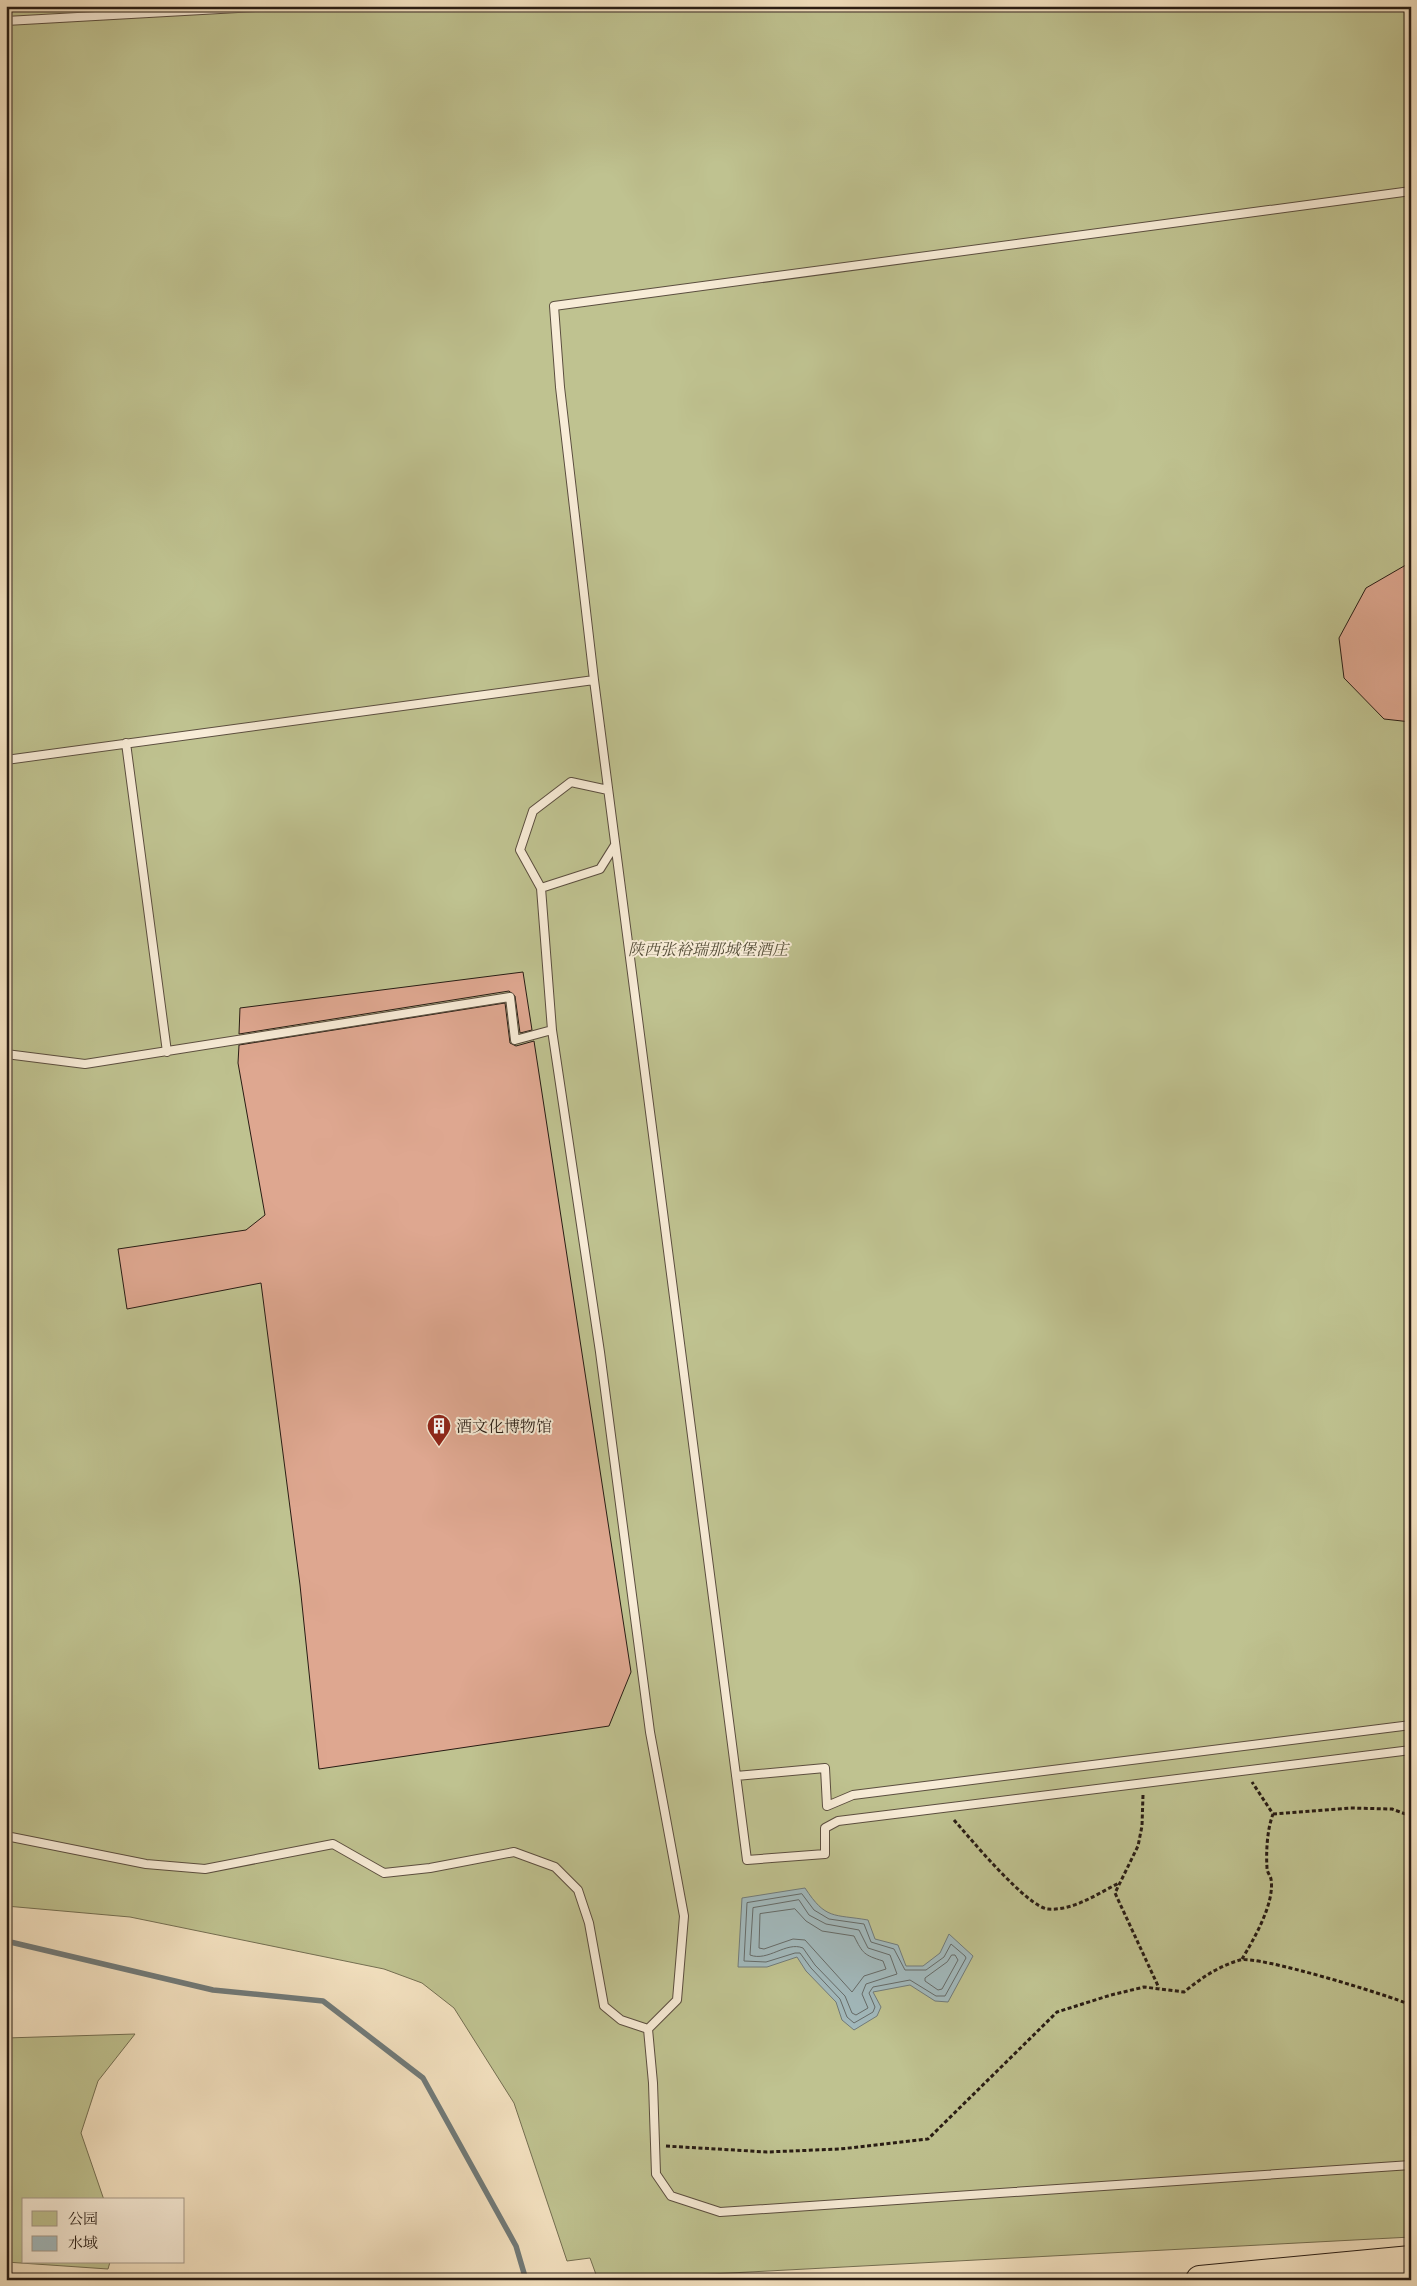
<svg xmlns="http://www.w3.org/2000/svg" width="1417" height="2286" font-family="'EB Garamond','Noto Serif SC',serif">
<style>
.green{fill:#bfc290;stroke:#746f52}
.water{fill:#a2babe;stroke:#717b7a}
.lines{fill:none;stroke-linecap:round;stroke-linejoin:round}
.shore{stroke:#656b69;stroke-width:1}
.stream{stroke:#717b7a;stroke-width:5.5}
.building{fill:#dea790;stroke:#281c14}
.service-casing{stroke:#5b4e3f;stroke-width:10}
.motorway-casing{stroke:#281c14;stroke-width:30}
.path{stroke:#281c14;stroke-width:3;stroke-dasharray:4 2.5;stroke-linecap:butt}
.service{stroke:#f8ecd7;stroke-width:8}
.motorway{stroke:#f4e2c1;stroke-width:28}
.labels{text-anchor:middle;stroke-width:4;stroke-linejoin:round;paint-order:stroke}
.park-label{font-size:16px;font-style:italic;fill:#554e39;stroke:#f8ecd7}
.poi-label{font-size:16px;fill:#281c14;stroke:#f8ecd7;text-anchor:start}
</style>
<rect width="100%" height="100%" fill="#f4e2c1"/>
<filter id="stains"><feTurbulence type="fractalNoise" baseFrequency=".004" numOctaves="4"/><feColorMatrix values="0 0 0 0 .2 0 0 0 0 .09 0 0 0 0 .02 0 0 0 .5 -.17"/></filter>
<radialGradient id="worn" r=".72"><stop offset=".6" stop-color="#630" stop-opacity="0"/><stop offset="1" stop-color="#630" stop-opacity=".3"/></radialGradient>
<path class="green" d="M 6,6 L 1411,6 L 1411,2237 L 598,2280 L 590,2258 L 567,2261 L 514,2103 L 454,2008 L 422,1983 L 384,1969 L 130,1917 L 6,1906 Z
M 135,2034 L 98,2081 L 81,2133 L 104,2200 L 24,2200 L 24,2262 L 110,2262 L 108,2269 L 6,2262 L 6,2038 Z"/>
<path class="water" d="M 805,1888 C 826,1920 833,1914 868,1920 L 875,1939 L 898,1945 L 906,1966 L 923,1966 L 940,1953 L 949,1934 L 973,1956 L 948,2002 L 935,2001 L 910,1985 L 873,1992 L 881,2007 L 877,2016 L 854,2030 L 842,2020 L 836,2002 L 806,1971 L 797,1957 L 767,1967 L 738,1967 L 742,1898 Z"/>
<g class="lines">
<path class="shore" d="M 802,1894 L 814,1910 L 829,1919 L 864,1924 L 871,1942 L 894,1949 L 905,1970 L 926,1970 L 944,1957 L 951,1944 L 965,1956 L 966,1958 L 945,1996 L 936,1996 L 910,1980 L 873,1987 L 869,1993 L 875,2007 L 873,2012 L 854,2023 L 847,2017 L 840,1999 L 811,1968 L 800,1953 L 795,1953 L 766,1962 L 744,1961 L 747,1903 Z
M 799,1900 L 809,1915 L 826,1924 L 859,1930 L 868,1948 L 890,1955 L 897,1974 L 866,1984 L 862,1994 L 868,2008 L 856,2015 L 852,2013 L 845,1996 L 815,1965 L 803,1948 C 786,1941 768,1962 750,1955 L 753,1908 Z
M 795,1909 L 806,1921 L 822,1931 L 854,1936 C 863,1954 864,1955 883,1961 L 886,1969 L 864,1976 L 852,1992 L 805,1940 L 793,1939 L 764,1949 L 759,1948 L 760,1914 Z
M 952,1955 L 955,1955 L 958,1960 L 942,1989 L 938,1990 L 925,1981 L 925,1978 L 947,1962 Z"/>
<path class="stream" d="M 6,1941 L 213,1990 L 323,2001 L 423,2078 L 516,2246 L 526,2280"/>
</g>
<path class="building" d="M 1411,562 L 1411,722 L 1384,719 L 1344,678 L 1339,638 L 1366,588 Z
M 523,972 L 532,1030 L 520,1033 L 515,996 L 509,991 L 239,1034 L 240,1008 Z
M 505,1003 L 510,1043 L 516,1046 L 534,1041 L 631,1672 L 609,1726 L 319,1769 L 300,1585 L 261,1283 L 127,1309 L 118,1249 L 246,1230 L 265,1215 L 238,1063 L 239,1045 Z"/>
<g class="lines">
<defs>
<path id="service" d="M 6,21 L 273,6
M 594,680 L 747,1860 L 825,1854 L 825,1828 L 838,1821 L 1411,1750
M 126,743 L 167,1052
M 6,760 L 594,680 L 560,387 L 554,306 L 1411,191
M 541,888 L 600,869 L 615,845
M 552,1030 L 541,888 L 520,850 L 533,811 L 571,782 L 608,790
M 6,1054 L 85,1064 L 510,997 L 515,1040 L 552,1030 L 600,1352 L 650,1732 L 684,1916 L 677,2000 L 648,2029 L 653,2083 L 656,2174 L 671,2196 L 720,2212 L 1411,2165
M 736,1776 L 825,1768 L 827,1806 L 853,1795 L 1411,1725
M 6,1836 L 146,1864 L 205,1869 L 333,1844 L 384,1873 L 430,1868 L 514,1852 L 555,1867 L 578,1890 L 589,1923 L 604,2006 L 621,2020 L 648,2029"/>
<path id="motorway" d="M 1200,2280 L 1411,2260"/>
</defs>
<use href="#service" class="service-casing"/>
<use href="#motorway" class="motorway-casing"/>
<path class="path" d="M 1143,1795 L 1142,1826 L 1138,1846 L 1115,1893 L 1159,1988
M 1273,1814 L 1350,1808 L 1392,1809 L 1411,1816
M 954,1820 C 969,1837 1028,1908 1048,1909 C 1073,1911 1097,1894 1119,1883
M 1242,1959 C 1254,1939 1275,1903 1271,1879 C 1270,1875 1267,1872 1267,1868 C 1266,1852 1267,1830 1273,1814 L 1252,1782
M 666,2146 L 767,2152 L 840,2149 L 928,2139 L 1057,2012 L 1111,1995 L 1144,1987 L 1184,1992 C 1201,1978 1219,1966 1240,1960 C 1258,1955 1388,1995 1411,2005"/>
<use href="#service" class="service"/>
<use href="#motorway" class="motorway"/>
</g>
<defs>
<symbol id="building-pin" viewBox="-11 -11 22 30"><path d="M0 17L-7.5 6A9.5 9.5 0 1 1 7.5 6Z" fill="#8f2418" stroke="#f8ecd7"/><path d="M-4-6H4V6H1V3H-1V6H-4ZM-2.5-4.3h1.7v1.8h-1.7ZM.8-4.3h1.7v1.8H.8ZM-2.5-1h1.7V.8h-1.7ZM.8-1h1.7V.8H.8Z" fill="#fff"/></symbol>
</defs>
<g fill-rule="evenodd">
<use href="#building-pin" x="425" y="1412" width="28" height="38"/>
</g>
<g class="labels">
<g class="park-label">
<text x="708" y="955">陕西张裕瑞那城堡酒庄</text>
</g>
<g class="poi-label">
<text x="456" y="1432">酒文化博物馆</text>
</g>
</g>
<rect width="1417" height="2286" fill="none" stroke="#f4e2c1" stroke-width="25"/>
<rect x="8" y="8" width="1402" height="2271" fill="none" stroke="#281c14" stroke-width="2.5"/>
<rect x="12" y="12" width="1392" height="2261" fill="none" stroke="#281c14"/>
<rect x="22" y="2198" width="162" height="65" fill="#f8ecd7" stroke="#a59989"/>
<rect x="32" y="2211" width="25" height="15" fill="#bfc290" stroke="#a59989"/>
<text x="68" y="2224" font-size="15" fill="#281c14">公园</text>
<rect x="32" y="2236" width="25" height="15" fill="#a2babe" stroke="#a59989"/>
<text x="68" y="2248" font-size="15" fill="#281c14">水域</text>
<rect width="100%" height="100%" filter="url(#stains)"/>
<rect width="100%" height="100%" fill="url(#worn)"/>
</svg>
